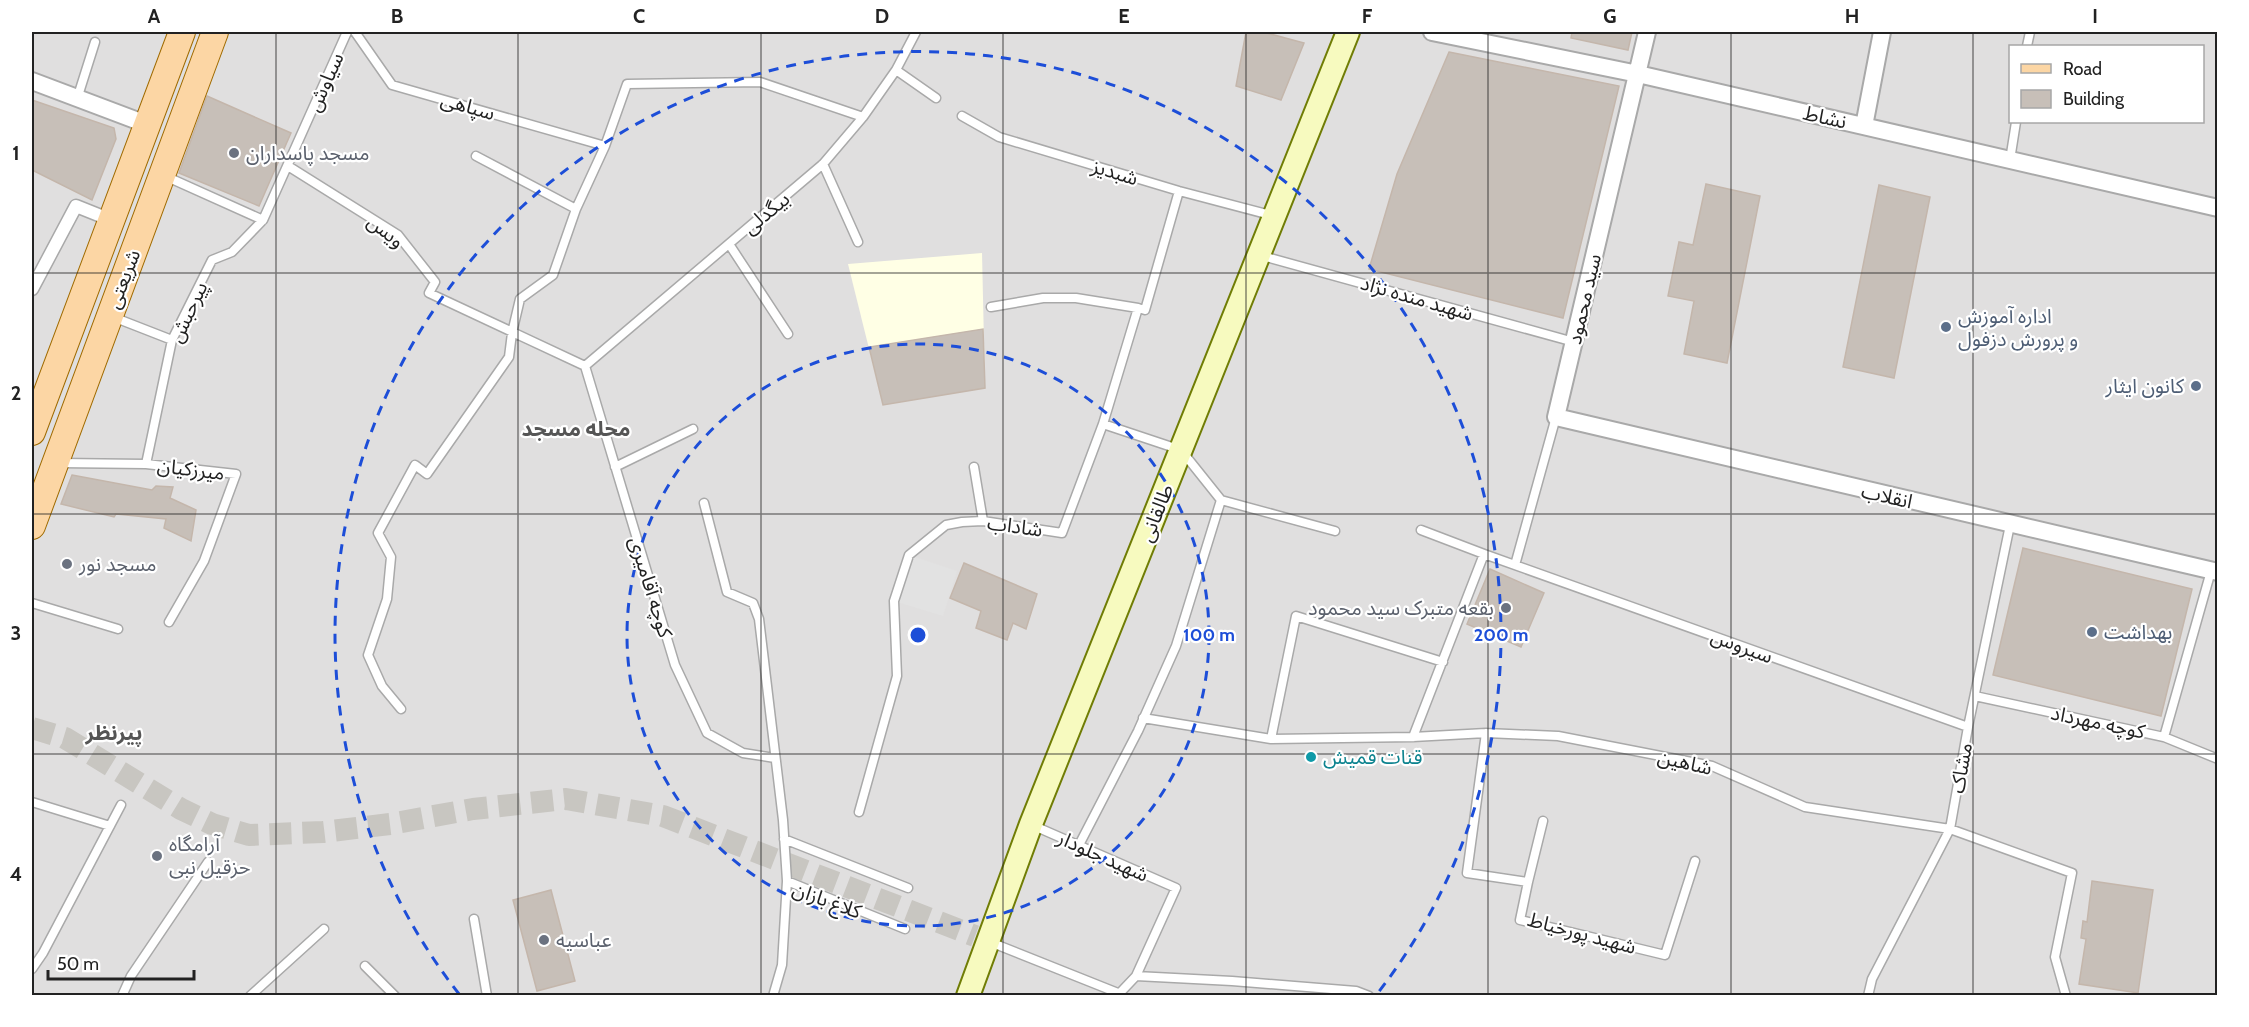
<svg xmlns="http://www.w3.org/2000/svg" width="2249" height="1027" font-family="Cabin,'Noto Sans Arabic',sans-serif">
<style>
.residential{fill:#e0dfdf;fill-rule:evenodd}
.education{fill:#ffffe5}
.parking{fill:#e2e2e2}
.building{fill:#c7bfb8;stroke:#c4b6ab;stroke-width:1.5}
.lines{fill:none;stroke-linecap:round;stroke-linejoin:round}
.secondary-tunnel{stroke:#c8c6c1;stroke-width:22;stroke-dasharray:22 11;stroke-linecap:butt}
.service-casing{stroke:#a9a9a9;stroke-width:11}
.pedestrian-casing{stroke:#a9a9a9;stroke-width:15}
.minor-casing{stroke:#a9a9a9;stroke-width:20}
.secondary-casing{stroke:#707d05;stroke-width:26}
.primary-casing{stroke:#a06b00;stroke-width:28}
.service{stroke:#fff;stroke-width:8}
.pedestrian{stroke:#fff;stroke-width:12}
.minor{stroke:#fff;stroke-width:16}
.secondary{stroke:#f7fabf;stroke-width:22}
.primary{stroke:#fcd6a4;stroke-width:26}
.grid{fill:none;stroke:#222;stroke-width:1.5;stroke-opacity:0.55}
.ring{fill:none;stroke:#1d4ed8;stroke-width:3;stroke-dasharray:10 8}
.worship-dot{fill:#6b7280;stroke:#fff;stroke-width:2}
.service-dot{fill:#5c6f8a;stroke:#fff;stroke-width:2}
.culture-dot{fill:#0f9aa8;stroke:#fff;stroke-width:2}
.labels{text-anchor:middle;stroke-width:4.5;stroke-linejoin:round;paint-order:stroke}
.street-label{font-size:20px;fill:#222;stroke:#fff}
.worship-label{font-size:20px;fill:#5b616d;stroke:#fff;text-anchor:start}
.service-label{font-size:20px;fill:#4e5e75;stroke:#fff;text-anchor:start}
.culture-label{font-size:20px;fill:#0d838f;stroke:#fff;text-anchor:start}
.neighbourhood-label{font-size:21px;font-weight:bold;fill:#555;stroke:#fff}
.centre{fill:#1d4ed8;stroke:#fff;stroke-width:3}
.ring-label{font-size:18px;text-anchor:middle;font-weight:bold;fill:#1d4ed8;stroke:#fff;stroke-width:4.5;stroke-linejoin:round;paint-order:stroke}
.neatline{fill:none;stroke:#222;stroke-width:2}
.grid-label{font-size:20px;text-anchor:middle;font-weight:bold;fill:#222}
</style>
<rect width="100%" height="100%" fill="#f2efe9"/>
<path class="residential" d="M 32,32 L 2217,32 L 2217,995 L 32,995 ZM 2010,46 L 2202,46 L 2202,122 L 2010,122 Z"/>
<path class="education" d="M 982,253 L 985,388 L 883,405 L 848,264 Z"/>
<path class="parking" d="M 909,555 L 957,571 L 943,616 L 894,601 Z"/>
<path class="building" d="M 1246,32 L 1263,32 L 1304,43 L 1281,100 L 1236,86 Z
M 1572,32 L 1632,32 L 1628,50 L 1571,38 Z
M 1449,52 L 1619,86 L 1563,318 L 1369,269 L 1397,174 Z
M 207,96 L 291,133 L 259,206 L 179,173 Z
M 32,100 L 114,128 L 116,139 L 92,200 L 32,170 Z
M 1706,184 L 1760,196 L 1727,363 L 1684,354 L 1694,301 L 1668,296 L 1679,242 L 1693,245 Z
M 1879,185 L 1930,197 L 1894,378 L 1843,367 Z
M 983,329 L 985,388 L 883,405 L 869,347 Z
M 72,475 L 152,490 L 156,486 L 173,487 L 170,498 L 196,510 L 191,541 L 164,528 L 166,519 L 116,514 L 114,517 L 61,504 Z
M 2023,548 L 2192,589 L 2161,716 L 1993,675 Z
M 964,563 L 1037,594 L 1026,629 L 1013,623 L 1007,640 L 976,628 L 981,611 L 950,598 Z
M 1490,569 L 1544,593 L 1521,647 L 1467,624 Z
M 2092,881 L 2153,890 L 2138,993 L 2079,984 L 2086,939 L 2081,938 L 2083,921 L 2087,922 Z
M 551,890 L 575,981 L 537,991 L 513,900 Z"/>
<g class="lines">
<path class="secondary-tunnel" d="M 32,728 L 65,738 L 181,809 L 212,824 L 249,835 L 323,832 L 390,824 L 473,809 L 566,799 L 663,816 L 975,936"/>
<defs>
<path id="service" d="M 355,32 L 392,85 L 605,146
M 2027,46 L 2030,32
M 896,70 L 936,98
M 77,99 L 95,42
M 962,116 L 999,137 L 1179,191 L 1274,216
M 476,156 L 576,209
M 2010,160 L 2016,122
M 823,164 L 858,242
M 288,166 L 398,235 L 435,282 L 429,293 L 585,366
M 165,176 L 263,220
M 729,244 L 788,334
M 1259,255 L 1574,342
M 991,307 L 1043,298 L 1076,298 L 1138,308
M 113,317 L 172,340
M 585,366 L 823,164 L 863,117 L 896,70 L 916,32
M 585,366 L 675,665 L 707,733 L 743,753 L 775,758
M 59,463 L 146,464 L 236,474 L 204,561 L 169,622
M 146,464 L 172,340 L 212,260 L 232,252 L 263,220 L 347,32
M 615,467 L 693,429
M 974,467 L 983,521
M 1221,500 L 1335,531
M 704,503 L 727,592 L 753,603 L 759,619 L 783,820 L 787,881
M 1421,530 L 1484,554
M 1515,565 L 1556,417
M 32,603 L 118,629
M 1443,662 L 1296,616 L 1271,739 L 1413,737 L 1486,733 L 1558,736 L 1712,766 L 1805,807 L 1950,829 L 2072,873 L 2055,957 L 2066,996
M 1975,696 L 2164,737 L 2218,759
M 401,709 L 382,686 L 368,655 L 387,599 L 391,557 L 378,533 L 415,465 L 427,474 L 509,357 L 512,333 L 520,299 L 553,275 L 576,209 L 605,146 L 627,84 L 760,82 L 863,117
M 1143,718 L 1271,739
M 1486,733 L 1467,873 L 1528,882 L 1520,920 L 1665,955 L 1695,861
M 1413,737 L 1484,554 L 1968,727
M 2164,737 L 2211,571
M 32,802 L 110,826
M 859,812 L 897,676 L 894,601 L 909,555 L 946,525 L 962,522 L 983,521 L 1062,533 L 1103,424 L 1138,308 L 1145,310 L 1179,191
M 1032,825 L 1176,888 L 1136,976 L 1117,996
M 784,839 L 908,888
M 1079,845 L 1138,731 L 1176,646 L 1221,500 L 1181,450 L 1103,424
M 1528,882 L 1543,821
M 474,919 L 487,996
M 990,942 L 1118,993
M 365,966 L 395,996
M 32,969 L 43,953 L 121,805
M 1136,976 L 1232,981 L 1356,991 L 1369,996
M 122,996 L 131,976 L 208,862
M 250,996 L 324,929
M 773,996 L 782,965 L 787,881 L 905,929
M 1868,996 L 1872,979 L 1950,829 L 1968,727 L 2010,525"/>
<path id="pedestrian" d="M 32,289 L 76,206 L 111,220"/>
<path id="minor" d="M 1432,32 L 1638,74 L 2218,208
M 1647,32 L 1556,417 L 2218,572
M 32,81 L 146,124
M 1864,126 L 1882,32"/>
<path id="secondary" d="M 968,996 L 1031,824 L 1348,32"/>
<path id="primary" d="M 32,432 L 182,32
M 32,526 L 215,32"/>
</defs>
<use href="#service" class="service-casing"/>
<use href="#pedestrian" class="pedestrian-casing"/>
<use href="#minor" class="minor-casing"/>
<use href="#secondary" class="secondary-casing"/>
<use href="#primary" class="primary-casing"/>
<use href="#service" class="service"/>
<use href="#pedestrian" class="pedestrian"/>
<use href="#minor" class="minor"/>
<use href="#secondary" class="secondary"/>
<use href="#primary" class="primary"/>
</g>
<path class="grid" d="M 276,32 L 276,996M 518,32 L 518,996M 761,32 L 761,996M 1003,32 L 1003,996M 1246,32 L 1246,996M 1488,32 L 1488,996M 1731,32 L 1731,996M 1973,32 L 1973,996M 32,273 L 2218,273M 32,514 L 2218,514M 32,754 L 2218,754"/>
<g class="ring">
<circle cx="918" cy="635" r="291"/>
<path d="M459 994A583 583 0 1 1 1377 994"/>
</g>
<g class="worship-dot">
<circle cx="234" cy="153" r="6"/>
<circle cx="67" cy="564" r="6"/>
<circle cx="1506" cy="608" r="6"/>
<circle cx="157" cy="856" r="6"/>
<circle cx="544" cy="940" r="6"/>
</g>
<g class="service-dot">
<circle cx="1946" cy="327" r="6"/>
<circle cx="2196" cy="386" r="6"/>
<circle cx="2092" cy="632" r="6"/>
</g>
<circle class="culture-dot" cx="1311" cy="757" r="6"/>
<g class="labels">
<g class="street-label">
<text transform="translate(325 82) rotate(-66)" y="7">سیاوش</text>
<text transform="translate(468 106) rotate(16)" y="7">سپاهی</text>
<text transform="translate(1825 117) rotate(13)" y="7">نشاط</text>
<text transform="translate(1115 172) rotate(17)" y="7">شبدیز</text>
<text transform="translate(766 213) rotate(-40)" y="7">بیگدلی</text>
<text transform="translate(386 231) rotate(38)" y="7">ویس</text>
<text transform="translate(123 279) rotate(-69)" y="7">شریعتی</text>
<text transform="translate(1417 298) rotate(16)" y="7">شهید منده نژاد</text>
<text transform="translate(1584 299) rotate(-77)" y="7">سید محمود</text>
<text transform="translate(188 312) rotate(-65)" y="7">پیرحبش</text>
<text transform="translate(191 469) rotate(7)" y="7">میرزکیان</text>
<text transform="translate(1887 496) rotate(13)" y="7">انقلاب</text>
<text transform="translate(1156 513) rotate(-68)" y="7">طالقانی</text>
<text transform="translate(1015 526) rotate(8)" y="7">شاداب</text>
<text transform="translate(651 587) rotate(73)" y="7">کوچه آقامیری</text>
<text transform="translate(1742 646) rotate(20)" y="7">سیروس</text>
<text transform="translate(2098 722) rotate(12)" y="7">کوچه مهرداد</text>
<text transform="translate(1685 762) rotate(13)" y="7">شاهین</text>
<text transform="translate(1961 768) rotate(-80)" y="7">مشاک</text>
<text transform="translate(1103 856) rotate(24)" y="7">شهید جلودار</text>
<text transform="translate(827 900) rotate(20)" y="7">کلاغ بازان</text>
<text transform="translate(1582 933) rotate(15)" y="7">شهید پورخیاط</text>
</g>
<g class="worship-label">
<text x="246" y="160">مسجد پاسداران</text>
<text x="79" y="571">مسجد نور</text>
<text x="1494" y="615" text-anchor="end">بقعه متبرک سید محمود</text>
<text x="169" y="851">آرامگاه<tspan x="169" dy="23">حزقیل نبی</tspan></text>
<text x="556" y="947">عباسیه</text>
</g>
<g class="service-label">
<text x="1958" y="323">اداره آموزش<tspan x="1958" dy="23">و پرورش دزفول</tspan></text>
<text x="2184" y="393" text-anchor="end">کانون ایثار</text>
<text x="2104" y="639">بهداشت</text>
</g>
<g class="culture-label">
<text x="1323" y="764">قنات قمیش</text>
</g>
<g class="neighbourhood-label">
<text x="576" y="436">محله مسجد</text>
<text x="114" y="740">پیرنظر</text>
</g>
</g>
<circle cx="918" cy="635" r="9" class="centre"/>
<g class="ring-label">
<text x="1209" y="641">100 m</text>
<text x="1501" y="641">200 m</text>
</g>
<rect width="2249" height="1027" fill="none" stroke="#ffffff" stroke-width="66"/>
<rect x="2009" y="45" width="195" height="78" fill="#ffffff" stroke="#a7a7a7" stroke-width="1.5"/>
<rect x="2021" y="64" width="30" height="9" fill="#fcd6a4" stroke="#a7a7a7" stroke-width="1.5"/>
<text x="2063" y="75" font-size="18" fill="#222222">Road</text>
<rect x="2021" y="90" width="30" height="18" fill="#c7bfb8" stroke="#a7a7a7" stroke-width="1.5"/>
<text x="2063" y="105" font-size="18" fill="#222222">Building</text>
<path d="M48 970v9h146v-9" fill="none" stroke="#222222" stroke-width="3"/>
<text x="57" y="970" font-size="18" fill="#222222" stroke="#ffffff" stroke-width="4.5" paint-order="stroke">50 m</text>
<rect x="33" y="33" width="2183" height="961" class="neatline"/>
<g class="grid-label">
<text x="154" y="23">A</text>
<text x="397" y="23">B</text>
<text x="639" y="23">C</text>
<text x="882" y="23">D</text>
<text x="1124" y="23">E</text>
<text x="1367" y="23">F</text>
<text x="1610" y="23">G</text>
<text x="1852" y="23">H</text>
<text x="2095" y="23">I</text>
<text x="16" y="160">1</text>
<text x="16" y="400">2</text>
<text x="16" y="640">3</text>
<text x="16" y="881">4</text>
</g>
</svg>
